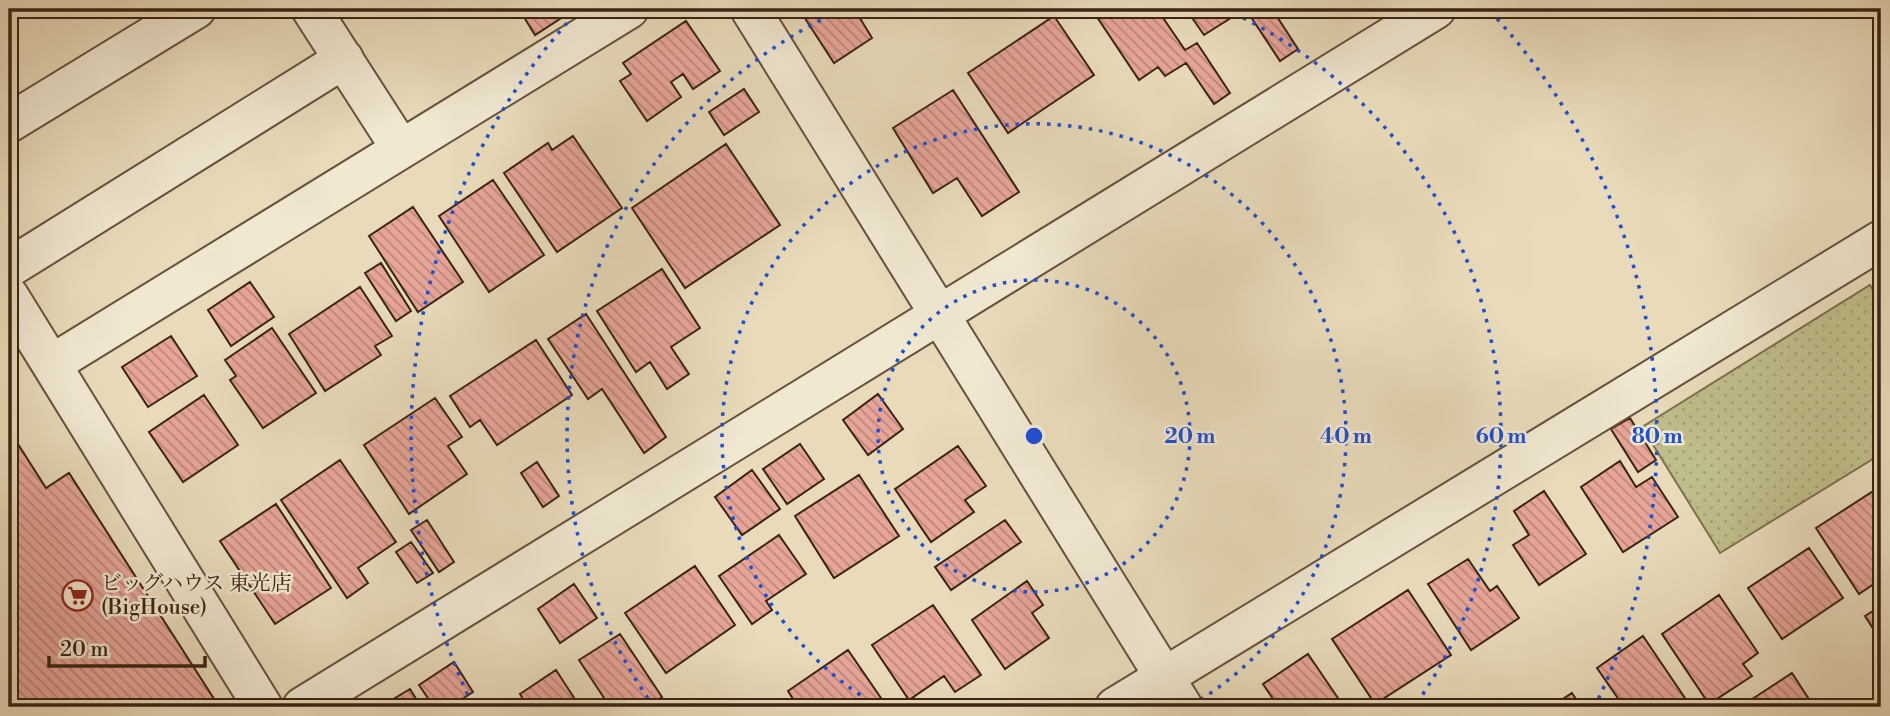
<svg xmlns="http://www.w3.org/2000/svg" width="1890" height="716" font-family="'Libre Bodoni','Noto Serif JP',serif">
<style>
.park{fill:url(#park-dots);stroke:#7c704e;stroke-width:2}
.building{fill:url(#building-back-hatch);stroke:#392413;stroke-width:2}
.lines{fill:none;stroke-linecap:round;stroke-linejoin:round}
.minor-casing{stroke:#65523d;stroke-width:42}
.minor{stroke:#f1e8d2;stroke-width:38}
.ring{fill:none;stroke:#1d4ed8;stroke-width:3.5;stroke-dasharray:3.5 7}
.labels{text-anchor:middle;stroke-width:5;stroke-linejoin:round;paint-order:stroke}
.poi-label{font-size:21px;fill:#392413;stroke:#f1e8d2;text-anchor:start}
.centre{fill:#1d4ed8;stroke:#f1e8d2;stroke-width:3.5}
.ring-label{font-size:21px;text-anchor:middle;font-weight:bold;fill:#1d4ed8;stroke:#f1e8d2;stroke-width:5;stroke-linejoin:round;paint-order:stroke}
</style>
<defs>
<pattern id="park-dots" width="8" height="8" patternUnits="userSpaceOnUse" patternTransform="scale(1.75)"><rect width="8" height="8" fill="#bfbd8a"/><path d="M2 2h.1M6 6h.1" fill="none" stroke="#a5a276" stroke-width="1.8" stroke-linecap="round"/></pattern>
<pattern id="building-back-hatch" width="6" height="6" patternUnits="userSpaceOnUse" patternTransform="scale(1.75)"><rect width="6" height="6" fill="#e7a598"/><path d="M-1 5l2 2M0 0l6 6M5-1l2 2" fill="none" stroke="#bc867b"/></pattern>
</defs>
<rect width="100%" height="100%" fill="#e9dbba"/>
<filter id="stains"><feTurbulence type="fractalNoise" baseFrequency=".00286" numOctaves="4"/><feColorMatrix values="0 0 0 0 .2 0 0 0 0 .09 0 0 0 0 .02 0 0 0 .5 -.17"/></filter>
<radialGradient id="worn" r=".72"><stop offset=".6" stop-color="#630" stop-opacity="0"/><stop offset="1" stop-color="#630" stop-opacity=".3"/></radialGradient>
<path class="park" d="M 1870,285 L 1881,303 L 1881,454 L 1720,553 L 1642,427 Z"/>
<path class="building" d="M 519,9 L 562,9 L 566,15 L 535,35 Z
M 799,9 L 857,9 L 855,10 L 872,38 L 834,63 Z
M 1096,9 L 1157,9 L 1185,50 L 1197,43 L 1230,93 L 1214,104 L 1186,63 L 1165,76 L 1158,67 L 1139,80 L 1093,11 Z
M 1186,9 L 1245,9 L 1204,35 Z
M 1257,9 L 1272,9 L 1298,49 L 1280,61 L 1249,14 Z
M 1054,16 L 1094,75 L 1008,133 L 968,73 Z
M 686,21 L 720,71 L 693,89 L 683,74 L 671,82 L 681,97 L 647,121 L 620,81 L 631,74 L 623,63 Z
M 744,89 L 759,112 L 724,135 L 709,112 Z
M 953,90 L 1019,192 L 982,216 L 957,178 L 933,193 L 893,128 Z
M 573,136 L 622,208 L 557,252 L 504,173 L 548,143 L 552,150 Z
M 726,144 L 780,225 L 685,288 L 632,208 Z
M 493,180 L 544,255 L 489,292 L 439,216 Z
M 413,207 L 463,282 L 418,312 L 369,236 Z
M 381,263 L 411,311 L 396,321 L 365,273 Z
M 662,269 L 700,328 L 671,347 L 689,374 L 667,389 L 650,362 L 636,372 L 597,311 Z
M 250,282 L 274,317 L 231,346 L 208,310 Z
M 360,287 L 392,336 L 375,346 L 381,355 L 325,391 L 289,334 Z
M 586,314 L 666,437 L 644,453 L 602,389 L 588,399 L 548,339 Z
M 272,328 L 316,393 L 263,428 L 230,380 L 236,376 L 225,360 Z
M 171,336 L 197,376 L 148,407 L 122,367 Z
M 536,340 L 572,395 L 497,445 L 480,420 L 470,427 L 450,396 Z
M 878,394 L 903,429 L 868,455 L 843,420 Z
M 204,395 L 238,445 L 183,482 L 149,432 Z
M 435,398 L 462,437 L 448,446 L 467,474 L 409,514 L 364,445 Z
M 1630,418 L 1656,460 L 1638,472 L 1611,429 Z
M 9,430 L 46,488 L 69,473 L 216,702 L 207,707 L 9,707 Z
M 800,444 L 824,479 L 787,504 L 763,469 Z
M 958,446 L 986,486 L 965,500 L 974,512 L 931,542 L 895,489 Z
M 340,460 L 396,542 L 358,568 L 368,583 L 347,598 L 281,500 Z
M 1620,461 L 1636,487 L 1652,477 L 1678,517 L 1623,552 L 1581,487 Z
M 537,462 L 559,496 L 543,507 L 521,473 Z
M 752,470 L 780,509 L 742,535 L 715,497 Z
M 859,475 L 899,536 L 834,578 L 795,516 Z
M 1878,488 L 1881,493 L 1881,579 L 1859,594 L 1816,528 Z
M 1544,491 L 1586,554 L 1539,585 L 1513,545 L 1529,535 L 1514,511 Z
M 276,504 L 331,588 L 275,624 L 220,541 Z
M 427,520 L 454,562 L 439,572 L 411,530 Z
M 1005,520 L 1021,542 L 951,590 L 935,567 Z
M 779,535 L 806,574 L 766,601 L 772,610 L 752,624 L 719,576 Z
M 411,542 L 433,573 L 417,583 L 396,552 Z
M 1809,548 L 1843,598 L 1782,639 L 1748,588 Z
M 1468,559 L 1490,591 L 1497,586 L 1519,618 L 1471,650 L 1428,584 Z
M 695,566 L 735,625 L 666,673 L 625,613 Z
M 1027,581 L 1043,605 L 1032,613 L 1049,638 L 1005,669 L 972,620 Z
M 574,584 L 597,618 L 560,643 L 538,609 Z
M 1408,590 L 1451,655 L 1375,704 L 1332,639 Z
M 1719,595 L 1758,653 L 1743,664 L 1752,676 L 1709,704 L 1662,634 Z
M 933,605 L 981,675 L 955,692 L 944,676 L 909,700 L 872,645 Z
M 1881,606 L 1881,641 L 1865,616 Z
M 620,634 L 662,697 L 647,707 L 610,707 L 579,660 Z
M 1643,636 L 1691,707 L 1624,707 L 1597,668 Z
M 848,650 L 883,701 L 873,707 L 798,707 L 788,691 Z
M 1308,654 L 1344,707 L 1261,707 L 1273,699 L 1263,684 Z
M 454,662 L 473,692 L 450,707 L 434,707 L 419,685 Z
M 556,670 L 580,707 L 528,707 L 520,694 Z
M 1792,673 L 1814,707 L 1740,707 Z
M 410,689 L 421,707 L 394,707 L 390,701 Z
M 1572,693 L 1581,707 L 1551,707 Z"/>
<g class="lines">
<defs>
<path id="minor" d="M 311,9 L 401,149
M 750,9 L 1183,707
M 9,123 L 196,9
M 9,268 L 344,59
M 9,296 L 263,707
M 52,364 L 629,9
M 302,707 L 1436,9
M 1115,707 L 1881,240"/>
</defs>
<use href="#minor" class="minor-casing"/>
<use href="#minor" class="minor"/>
</g>
<g class="ring">
<circle cx="1034" cy="436" r="156"/>
<path d="M878 706A312 312 0 1 1 1190 706"/>
<path d="M654 707A467 467 0 0 1 844 9M1224 9A467 467 0 0 1 1414 707"/>
<path d="M472 704A623 623 0 0 1 578 11M1490 11A623 623 0 0 1 1596 704"/>
</g>
<defs>
<symbol id="supermarket-ring" viewBox="-11 -11 22 22"><circle r="9.5" fill="#f1e8d2" stroke="#8f2418" stroke-width="1.5"/><path d="M-6-5.5h2.5l.6 2H6L4.5 2H-2.5L-4.4-4H-6ZM-1.5 3.2a1.3 1.3 0 1 0 .1 0ZM3 3.2a1.3 1.3 0 1 0 .1 0Z" fill="#8f2418"/></symbol>
</defs>
<g fill-rule="evenodd">
<use href="#supermarket-ring" x="60" y="578" width="35" height="35"/>
</g>
<g class="labels">
<g class="poi-label">
<text x="101" y="590">ビッグハウス 東光店<tspan x="101" dy="24">(BigHouse)</tspan></text>
</g>
</g>
<circle cx="1034" cy="436" r="10" class="centre"/>
<g class="ring-label">
<text x="1190" y="443">20 m</text>
<text x="1346" y="443">40 m</text>
<text x="1501" y="443">60 m</text>
<text x="1657" y="443">80 m</text>
</g>
<rect width="1890" height="716" fill="none" stroke="#e9dbba" stroke-width="35"/>
<rect x="10" y="10" width="1869" height="695" fill="none" stroke="#392413" stroke-width="3.5"/>
<rect x="18" y="18" width="1855" height="681" fill="none" stroke="#392413" stroke-width="2"/>
<path d="M49 656v10h156v-10" fill="none" stroke="#392413" stroke-width="3.5"/>
<text x="60" y="656" font-size="21" fill="#392413" stroke="#f1e8d2" stroke-width="5" paint-order="stroke">20 m</text>
<rect width="100%" height="100%" filter="url(#stains)"/>
<rect width="100%" height="100%" fill="url(#worn)"/>
</svg>
